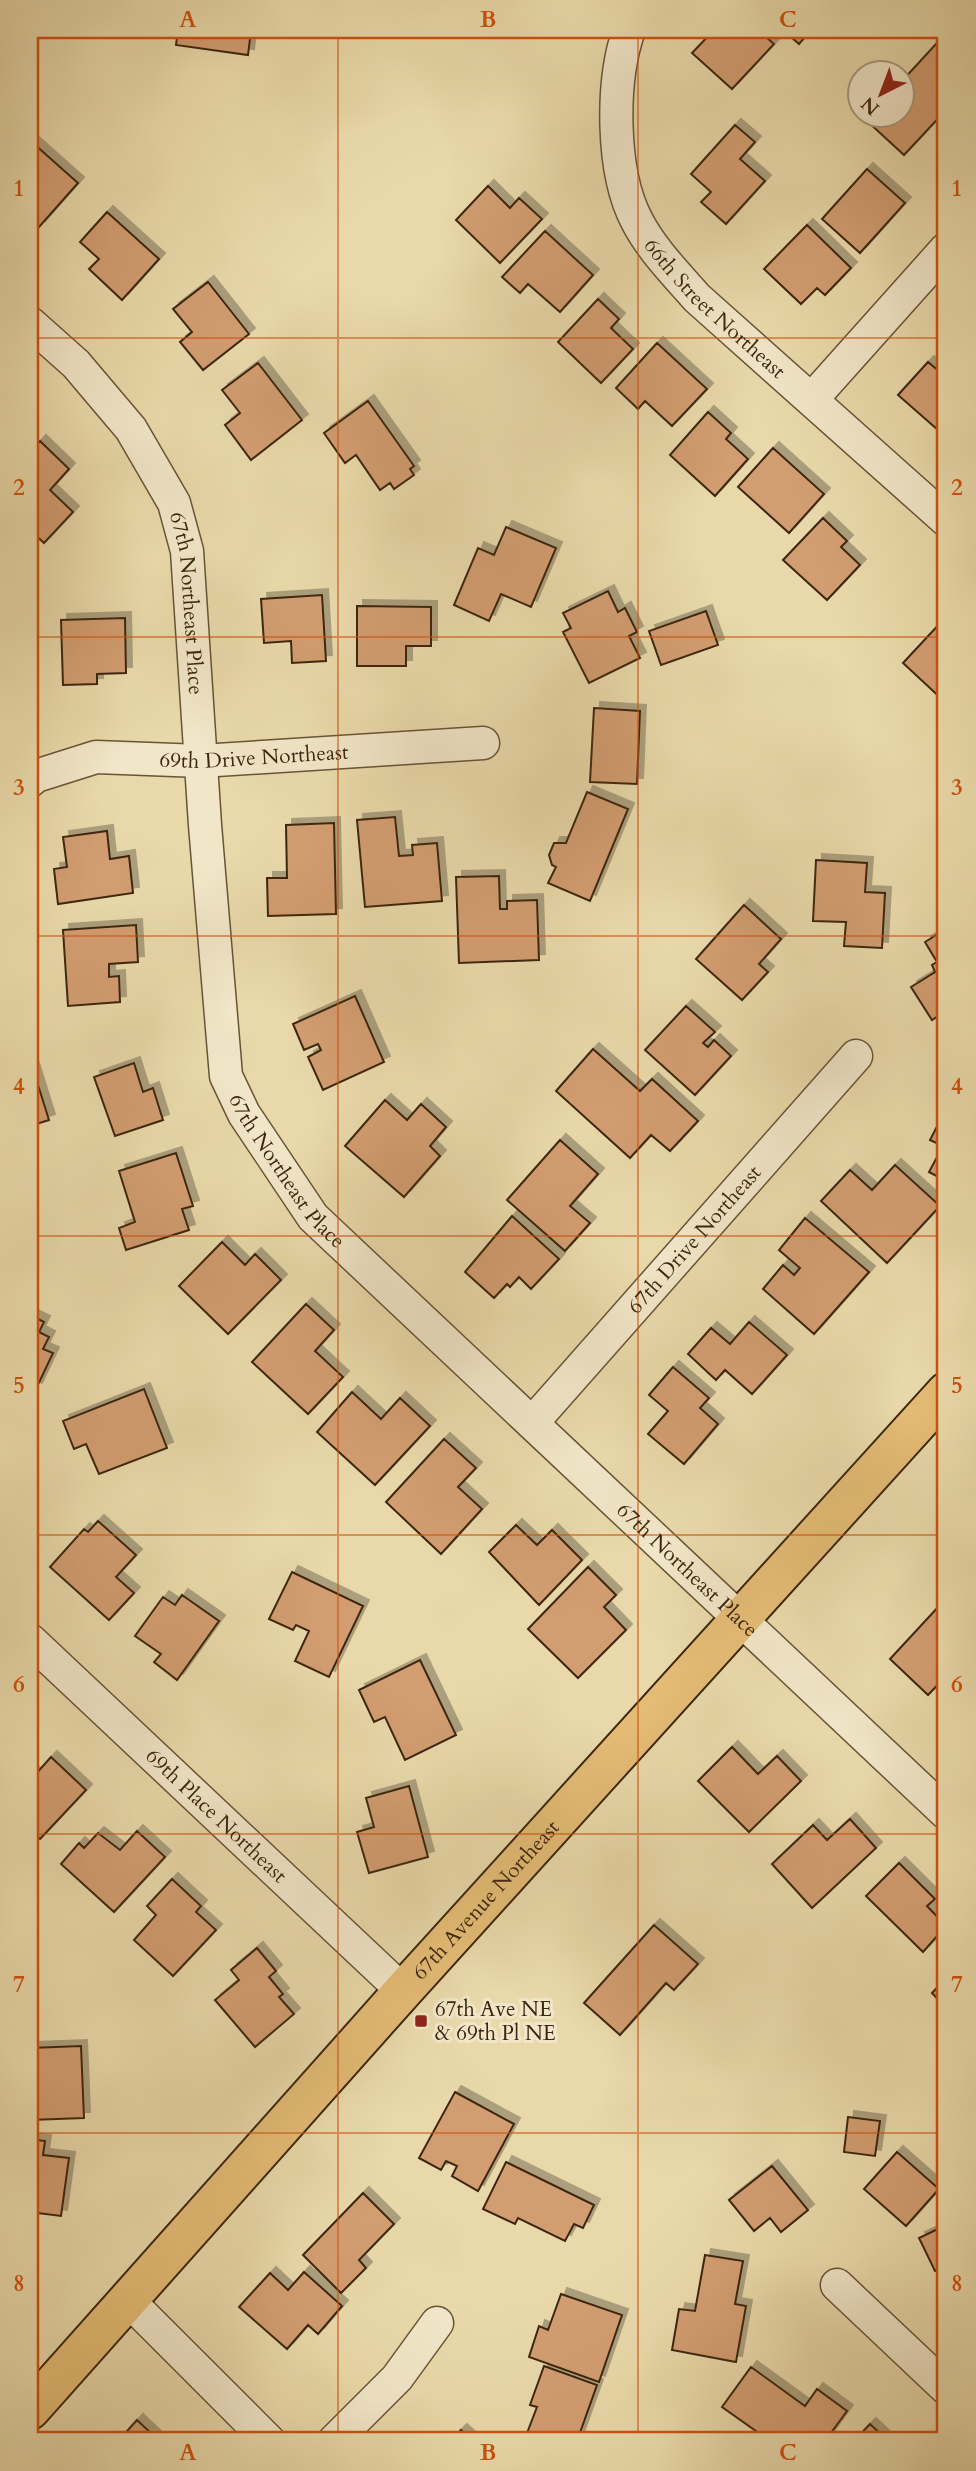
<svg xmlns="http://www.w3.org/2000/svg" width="976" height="2471" font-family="Cardo,serif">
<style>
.building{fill:#d29d71;stroke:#3d2710;stroke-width:2;filter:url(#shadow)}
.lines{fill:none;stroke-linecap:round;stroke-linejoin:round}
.minor-casing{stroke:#685436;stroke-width:35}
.major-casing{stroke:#3d2710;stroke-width:42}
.minor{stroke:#f1e6c8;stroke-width:32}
.major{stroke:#e4bc75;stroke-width:38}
.grid{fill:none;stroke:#ce520d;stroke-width:2;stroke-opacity:0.55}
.poi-dot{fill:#8f2418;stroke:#f1e6c8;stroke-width:2.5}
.labels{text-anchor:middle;stroke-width:6;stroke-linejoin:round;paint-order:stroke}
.street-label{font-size:21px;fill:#3d2710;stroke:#f1e6c8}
.poi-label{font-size:21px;fill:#3d2710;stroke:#f1e6c8;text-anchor:start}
.neatline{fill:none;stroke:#ce520d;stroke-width:2.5}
.grid-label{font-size:23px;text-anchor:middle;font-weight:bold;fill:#ce520d}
</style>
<defs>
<filter id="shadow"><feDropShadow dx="6" dy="-6" stdDeviation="0" flood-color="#0004"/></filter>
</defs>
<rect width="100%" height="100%" fill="#e9d9aa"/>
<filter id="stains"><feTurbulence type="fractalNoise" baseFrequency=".00286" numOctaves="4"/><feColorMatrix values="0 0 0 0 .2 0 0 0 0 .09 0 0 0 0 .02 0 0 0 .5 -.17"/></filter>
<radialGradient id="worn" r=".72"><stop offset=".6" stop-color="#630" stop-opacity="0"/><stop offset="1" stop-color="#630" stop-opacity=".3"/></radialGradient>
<path class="building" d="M 178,30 L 251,30 L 248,55 L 176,45 Z
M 714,30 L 720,33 L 723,30 L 758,30 L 774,44 L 732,89 L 692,53 Z
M 783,30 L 811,30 L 799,44 Z
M 946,33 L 946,96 L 942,100 L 946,110 L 904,155 L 866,120 L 871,116 L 902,116 L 902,81 Z
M 735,125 L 755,142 L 740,159 L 765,181 L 726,224 L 701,202 L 711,192 L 691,174 Z
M 33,143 L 78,183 L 39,227 L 30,219 L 30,146 Z
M 867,169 L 905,203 L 860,253 L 822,219 Z
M 488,186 L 510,208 L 519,198 L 542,219 L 500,263 L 456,220 Z
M 107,212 L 159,259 L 122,300 L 89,269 L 99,259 L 80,242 Z
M 807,225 L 851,268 L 825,295 L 817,288 L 801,304 L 764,269 Z
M 545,231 L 593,275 L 560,312 L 528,284 L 520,293 L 502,277 Z
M 208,282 L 249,334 L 203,370 L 180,342 L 192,332 L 173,309 Z
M 598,299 L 619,319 L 611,328 L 633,349 L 601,383 L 558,342 Z
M 657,343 L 707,389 L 672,426 L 645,401 L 638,409 L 616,388 Z
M 928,362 L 946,377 L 946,437 L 898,395 Z
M 258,363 L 302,420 L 251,460 L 225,425 L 240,413 L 222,390 Z
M 368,401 L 414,466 L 410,469 L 414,475 L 394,489 L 390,483 L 380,490 L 356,455 L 345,463 L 324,433 Z
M 708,412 L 731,433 L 726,439 L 748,459 L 715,496 L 670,455 Z
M 40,441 L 69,469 L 50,490 L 73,512 L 44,543 L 30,530 L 30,452 Z
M 773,448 L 824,494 L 789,533 L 738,487 Z
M 823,518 L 847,541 L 841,547 L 860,565 L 827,600 L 783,560 Z
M 506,527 L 556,548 L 531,607 L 501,594 L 489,621 L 454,605 L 478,548 L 494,555 Z
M 608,591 L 618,612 L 625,608 L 637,632 L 629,636 L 640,658 L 589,683 L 563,632 L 571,628 L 563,613 Z
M 322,595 L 326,661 L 292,663 L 291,641 L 264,643 L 261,599 Z
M 357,606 L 431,607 L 431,646 L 406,646 L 406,666 L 357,666 Z
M 706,611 L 718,645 L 661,665 L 649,631 Z
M 125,618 L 126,673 L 97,674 L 97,684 L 63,685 L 61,620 Z
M 943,620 L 946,624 L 946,703 L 903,663 Z
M 594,708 L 640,711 L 637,784 L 590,782 Z
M 587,792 L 628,809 L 590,901 L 548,883 L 556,867 L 552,865 L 549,855 L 554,843 L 566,843 Z
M 395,817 L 399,856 L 413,855 L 412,845 L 437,843 L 442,901 L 365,907 L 357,820 Z
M 334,823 L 336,914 L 268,916 L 267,878 L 287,878 L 286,825 Z
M 107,831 L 110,859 L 129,856 L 133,893 L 58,904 L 54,869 L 67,867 L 63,837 Z
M 816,860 L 867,863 L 865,892 L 885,893 L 882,948 L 844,946 L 846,922 L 813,921 Z
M 499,876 L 500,909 L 507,909 L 507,901 L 537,900 L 539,960 L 459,963 L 456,877 Z
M 744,905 L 781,939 L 759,964 L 768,972 L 742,1000 L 696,959 Z
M 136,925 L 138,962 L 109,964 L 109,977 L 119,976 L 120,1002 L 68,1006 L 63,930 Z
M 946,929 L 946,1011 L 932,1020 L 911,987 L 935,972 L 932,965 L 937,962 L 925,942 Z
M 355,996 L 384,1062 L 323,1090 L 308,1057 L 321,1050 L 318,1044 L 304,1050 L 293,1024 Z
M 686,1006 L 715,1032 L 703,1043 L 708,1047 L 714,1040 L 731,1056 L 695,1095 L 645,1050 Z
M 593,1049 L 640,1091 L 652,1079 L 698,1121 L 670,1151 L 651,1135 L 630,1158 L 556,1091 Z
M 134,1063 L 143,1092 L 153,1088 L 163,1120 L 115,1136 L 94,1077 Z
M 33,1069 L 49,1120 L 30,1126 L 30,1070 Z
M 385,1100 L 407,1120 L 421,1104 L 446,1127 L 430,1146 L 440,1156 L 404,1197 L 345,1146 Z
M 946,1109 L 946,1181 L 929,1172 L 943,1146 L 930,1140 Z
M 560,1140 L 598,1174 L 570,1206 L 590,1223 L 565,1251 L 507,1200 Z
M 176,1153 L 193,1206 L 182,1209 L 189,1230 L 126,1250 L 119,1228 L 135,1222 L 119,1171 Z
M 895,1165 L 940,1206 L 887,1263 L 821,1201 L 850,1170 L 872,1190 Z
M 512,1216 L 559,1259 L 531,1289 L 519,1277 L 510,1287 L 507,1284 L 494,1298 L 465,1272 Z
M 805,1218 L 869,1272 L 814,1334 L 763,1289 L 783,1265 L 794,1275 L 800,1268 L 779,1250 Z
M 222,1242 L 245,1265 L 255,1254 L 281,1280 L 228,1334 L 179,1286 Z
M 306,1304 L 334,1330 L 315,1351 L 343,1377 L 308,1414 L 252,1362 Z
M 30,1315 L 44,1322 L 39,1332 L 49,1337 L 43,1349 L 53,1353 L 36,1389 L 30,1386 Z
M 749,1322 L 787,1355 L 752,1394 L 725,1370 L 716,1380 L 688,1354 L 711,1328 L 730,1344 Z
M 673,1367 L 709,1398 L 700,1408 L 718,1424 L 684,1464 L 648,1434 L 668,1411 L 649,1395 Z
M 144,1389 L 167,1448 L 99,1474 L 86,1444 L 74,1449 L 63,1421 Z
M 352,1392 L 381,1419 L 400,1398 L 430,1426 L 375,1485 L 317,1432 Z
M 444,1439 L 476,1468 L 458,1487 L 482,1509 L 441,1554 L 386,1502 Z
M 98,1521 L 136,1555 L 116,1577 L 134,1593 L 109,1620 L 50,1567 L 84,1529 L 88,1532 Z
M 516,1525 L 537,1545 L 552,1530 L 582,1560 L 539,1605 L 489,1552 Z
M 588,1567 L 616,1595 L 604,1607 L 626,1630 L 578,1678 L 528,1629 Z
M 292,1572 L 363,1606 L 329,1677 L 295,1661 L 309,1631 L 296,1625 L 293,1630 L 269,1619 Z
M 182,1595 L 219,1621 L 177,1680 L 154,1662 L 161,1654 L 135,1636 L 163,1597 L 175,1605 Z
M 940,1605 L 946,1611 L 946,1676 L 928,1695 L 890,1659 Z
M 420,1660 L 456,1735 L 405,1760 L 385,1717 L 374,1722 L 359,1690 Z
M 732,1747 L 758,1774 L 777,1756 L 801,1781 L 749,1832 L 698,1781 Z
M 51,1757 L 86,1790 L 40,1839 L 30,1829 L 30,1770 L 35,1775 Z
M 409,1786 L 428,1857 L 369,1873 L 357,1832 L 374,1827 L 366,1798 Z
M 850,1819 L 876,1848 L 812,1908 L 772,1864 L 813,1825 L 827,1840 Z
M 137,1831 L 165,1857 L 114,1912 L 61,1864 L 79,1843 L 84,1848 L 98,1833 L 120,1850 Z
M 899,1863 L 935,1899 L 927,1906 L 946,1926 L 923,1952 L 866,1896 Z
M 172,1879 L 201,1906 L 196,1912 L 216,1930 L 173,1976 L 134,1940 L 156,1915 L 147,1906 Z
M 654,1925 L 698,1964 L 674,1990 L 666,1983 L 620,2035 L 584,2003 Z
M 257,1948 L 276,1971 L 269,1977 L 283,1994 L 279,1997 L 294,2014 L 255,2047 L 215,2000 L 239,1980 L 231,1970 Z
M 946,1978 L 946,2008 L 932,1993 Z
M 81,2046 L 84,2118 L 30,2120 L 30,2048 Z
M 455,2092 L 514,2124 L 478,2191 L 452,2176 L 457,2166 L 446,2161 L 441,2170 L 419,2158 Z
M 848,2117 L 880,2121 L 875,2156 L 844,2152 Z
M 30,2139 L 45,2141 L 43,2155 L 69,2158 L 61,2216 L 30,2212 Z
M 897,2152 L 939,2189 L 906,2226 L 864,2189 Z
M 506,2162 L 594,2205 L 583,2228 L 574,2224 L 565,2241 L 518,2218 L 515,2224 L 483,2209 Z
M 772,2166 L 808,2210 L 781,2232 L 770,2218 L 754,2231 L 729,2200 Z
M 363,2193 L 394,2224 L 359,2260 L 366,2268 L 341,2293 L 303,2255 Z
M 946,2225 L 946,2266 L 935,2271 L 919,2238 Z
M 705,2255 L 743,2261 L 735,2304 L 746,2306 L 736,2362 L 672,2350 L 679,2309 L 695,2311 Z
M 304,2272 L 342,2306 L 318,2334 L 308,2325 L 287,2349 L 239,2307 L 270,2273 L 288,2290 Z
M 561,2294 L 622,2315 L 599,2382 L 529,2357 L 539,2326 L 548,2330 Z
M 544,2366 L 597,2385 L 577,2441 L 524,2441 L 537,2407 L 530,2405 Z
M 751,2367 L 805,2406 L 817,2389 L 847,2411 L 825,2441 L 770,2441 L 722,2407 Z
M 137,2420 L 155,2437 L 150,2441 L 118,2441 Z
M 870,2424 L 888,2441 L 854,2441 Z
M 461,2430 L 473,2441 L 450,2441 Z"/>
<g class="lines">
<defs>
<g id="minor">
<path id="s1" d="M 629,30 C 611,81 611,172 637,221 C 652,250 676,274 697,298 L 946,520"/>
<path id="s2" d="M 30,323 L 76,364 L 131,429 L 174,503 L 187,551 L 205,825 L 226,1076 L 244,1114 L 313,1217 L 946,1813"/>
<path d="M 812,399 L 946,249"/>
<path id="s3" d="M 30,781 L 36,776 L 96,757 L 201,761 L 483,743"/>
<path id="s4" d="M 532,1423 L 856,1056"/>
<path id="s5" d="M 30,1640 L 403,1991"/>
<path d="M 837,2285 L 946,2388"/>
<path d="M 128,2300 L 269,2441"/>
<path d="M 334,2441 L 397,2378 L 437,2323"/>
</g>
<g id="major">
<path id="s6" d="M 30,2410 L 403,1991 L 946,1392"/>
</g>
</defs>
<use href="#minor" class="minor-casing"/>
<use href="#major" class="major-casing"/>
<use href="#minor" class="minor"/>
<use href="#major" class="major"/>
</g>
<path class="grid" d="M 338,30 L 338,2441M 638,30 L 638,2441M 30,338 L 946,338M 30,637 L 946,637M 30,936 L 946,936M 30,1236 L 946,1236M 30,1535 L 946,1535M 30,1834 L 946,1834M 30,2133 L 946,2133"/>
<rect class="poi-dot" x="414" y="2014" width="14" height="14" rx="3.5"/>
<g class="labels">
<g class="street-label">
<text dy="7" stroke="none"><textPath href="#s1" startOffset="313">66th Street Northeast</textPath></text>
<text dy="7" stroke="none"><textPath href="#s2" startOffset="334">67th Northeast Place</textPath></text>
<text dy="7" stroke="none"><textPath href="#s3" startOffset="229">69th Drive Northeast</textPath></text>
<text dy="7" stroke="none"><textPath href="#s2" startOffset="922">67th Northeast Place</textPath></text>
<text dy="7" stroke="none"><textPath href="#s4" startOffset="245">67th Drive Northeast</textPath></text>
<text dy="7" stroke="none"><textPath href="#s2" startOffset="1489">67th Northeast Place</textPath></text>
<text dy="7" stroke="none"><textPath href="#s5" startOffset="256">69th Place Northeast</textPath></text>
<text dy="7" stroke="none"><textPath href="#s6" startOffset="684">67th Avenue Northeast</textPath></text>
</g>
<g class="poi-label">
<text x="435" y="2016">67th Ave NE<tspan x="435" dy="24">&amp; 69th Pl NE</tspan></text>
</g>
</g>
<rect width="976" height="2471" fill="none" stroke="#e9d9aa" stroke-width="77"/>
<g transform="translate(881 94) rotate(222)"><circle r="33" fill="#f1e6c8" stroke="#a99a7e" stroke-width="2"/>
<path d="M0-5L12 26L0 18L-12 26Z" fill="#8f2418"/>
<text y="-10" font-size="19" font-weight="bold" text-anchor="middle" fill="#3d2710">N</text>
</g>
<rect x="38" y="38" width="899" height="2394" class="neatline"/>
<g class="grid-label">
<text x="188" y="27">A</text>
<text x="488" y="27">B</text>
<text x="788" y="27">C</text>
<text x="19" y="196">1</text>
<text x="957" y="196">1</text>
<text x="19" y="495">2</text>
<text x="957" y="495">2</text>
<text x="19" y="795">3</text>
<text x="957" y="795">3</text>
<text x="19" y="1094">4</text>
<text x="957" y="1094">4</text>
<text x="19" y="1393">5</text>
<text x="957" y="1393">5</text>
<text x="19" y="1692">6</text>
<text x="957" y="1692">6</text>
<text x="19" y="1992">7</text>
<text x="957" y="1992">7</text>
<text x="19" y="2291">8</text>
<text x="957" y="2291">8</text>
<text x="188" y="2460">A</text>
<text x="488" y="2460">B</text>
<text x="788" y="2460">C</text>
</g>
<rect width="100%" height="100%" filter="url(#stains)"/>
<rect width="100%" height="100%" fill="url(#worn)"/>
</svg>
